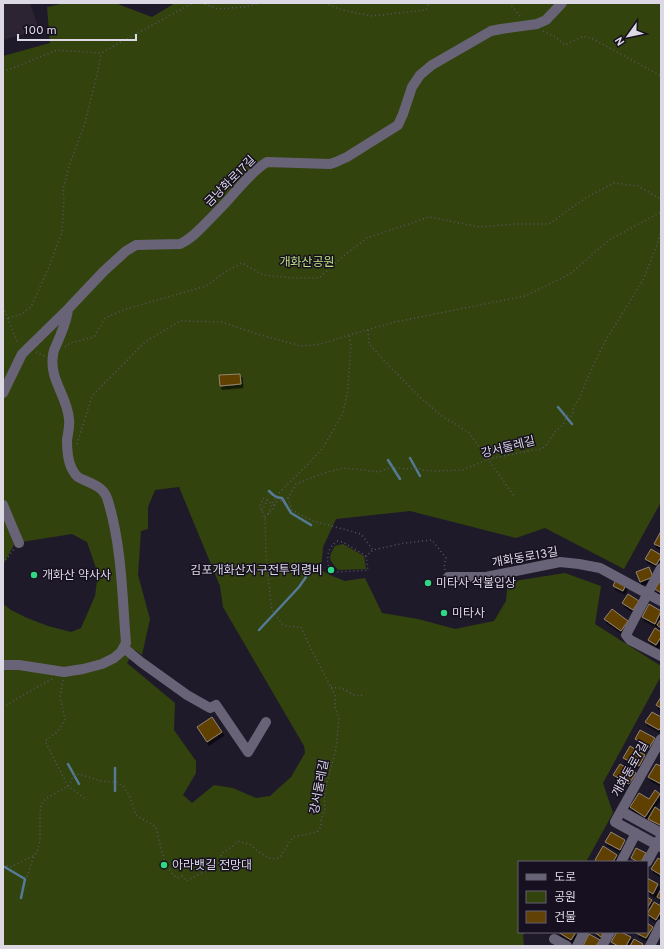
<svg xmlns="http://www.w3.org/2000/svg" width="664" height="949" font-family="Overpass,'Noto Sans KR',sans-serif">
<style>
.education{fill:#2d2433}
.green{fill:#33430d;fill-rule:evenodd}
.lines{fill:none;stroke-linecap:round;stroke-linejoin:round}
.stream{stroke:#557a96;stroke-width:2.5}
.building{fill:#614105;stroke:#928471;filter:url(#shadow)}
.path{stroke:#5a5564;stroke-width:1.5;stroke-dasharray:1 3;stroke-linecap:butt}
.minor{stroke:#696377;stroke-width:10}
.poi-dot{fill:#30d883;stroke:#161020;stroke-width:1.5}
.labels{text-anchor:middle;stroke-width:3;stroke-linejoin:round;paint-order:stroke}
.street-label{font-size:12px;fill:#dcd8e4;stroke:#161020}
.park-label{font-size:12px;fill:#bde07d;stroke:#161020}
.poi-label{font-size:12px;fill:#dcd8e4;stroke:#161020;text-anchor:start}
</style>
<defs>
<filter id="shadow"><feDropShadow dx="2" dy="3.5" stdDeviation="0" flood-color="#0009"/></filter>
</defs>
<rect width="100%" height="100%" fill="#1f1a2a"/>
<path class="education" d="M 3,3 L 30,3 L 39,30 L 3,40 Z"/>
<path class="green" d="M 65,3 L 115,3 L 152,17 L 175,3 L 661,3 L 661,502 L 624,569 L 545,528 L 516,538 L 410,511 L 336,519 L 323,547 L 321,570 L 332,576 L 345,581 L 365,578 L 382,613 L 418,619 L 455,629 L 494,621 L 506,601 L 508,582 L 565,573 L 601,586 L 595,624 L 661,666 L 661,676 L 603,783 L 613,813 L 586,862 L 519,862 L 519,932 L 526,932 L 523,935 L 524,946 L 3,946 L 3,604 L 11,610 L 27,618 L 48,626 L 71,632 L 81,628 L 95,596 L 98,574 L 87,542 L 72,534 L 15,543 L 3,565 L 3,56 L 50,43 L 47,7 ZM 179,487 L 220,586 L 223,607 L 304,746 L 305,753 L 291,777 L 270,796 L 256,798 L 233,788 L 214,785 L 192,803 L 183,795 L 196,773 L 196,761 L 174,730 L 175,703 L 127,663 L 135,650 L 142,655 L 150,619 L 138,575 L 141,531 L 148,529 L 148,507 L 155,490 Z
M 343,544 L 364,556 L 366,569 L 338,570 C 328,558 328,559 335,546 Z"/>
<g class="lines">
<path class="stream" d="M 558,407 L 572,424
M 410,458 L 420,476
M 388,460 L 400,479
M 269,491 C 273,495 276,498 282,498 L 291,513 L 311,525
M 259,630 L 299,587 L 306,577
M 68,764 L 79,784
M 115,768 L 115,791
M 3,866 L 25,879 L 21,898"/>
</g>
<path class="building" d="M 240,374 L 241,384 L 220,386 L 219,375 Z
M 661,531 L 661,547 L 654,544 Z
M 651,549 L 661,555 L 661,557 L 656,565 L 645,559 Z
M 649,567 L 653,577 L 640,582 L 636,572 Z
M 616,579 L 626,584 L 623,591 L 613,586 Z
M 661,579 L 661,593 L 655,589 Z
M 628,594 L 639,601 L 633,610 L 622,603 Z
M 649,604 L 661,611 L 655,624 L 642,617 Z
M 612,609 L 628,621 L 621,631 L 604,619 Z
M 661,619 L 661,628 L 657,625 Z
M 655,628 L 661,632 L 661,637 L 656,645 L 648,640 Z
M 661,697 L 661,708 L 656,705 Z
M 652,712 L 661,717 L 661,727 L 659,730 L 645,722 Z
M 212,717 L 222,732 L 207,742 L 197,727 Z
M 640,730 L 655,738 L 649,748 L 635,739 Z
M 630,746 L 645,755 L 639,766 L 623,758 Z
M 620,764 L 636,773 L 629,784 L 613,775 Z
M 656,764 L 661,766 L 661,784 L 648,777 Z
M 655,790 L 660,794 L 645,817 L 630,807 L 639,793 L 649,799 Z
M 655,807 L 661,811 L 661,824 L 660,825 L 648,819 Z
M 611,832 L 625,840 L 620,850 L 605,842 Z
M 603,846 L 617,855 L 613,862 L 598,862 L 595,860 Z
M 636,848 L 646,853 L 641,862 L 638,862 L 631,858 Z
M 658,858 L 661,860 L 661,875 L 651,869 Z
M 647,878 L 658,884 L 653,894 L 647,890 Z
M 661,889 L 661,899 L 657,897 Z
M 647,897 L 652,900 L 647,908 Z
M 654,902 L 661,906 L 661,911 L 656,920 L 647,914 Z
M 647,923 L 653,927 L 646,938 L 636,933 L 637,932 L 647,932 Z
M 558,932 L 576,932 L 571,940 Z
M 594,932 L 604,932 L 601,937 Z
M 617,932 L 621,932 L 631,937 L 626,946 L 618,946 L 611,942 Z
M 589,934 L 600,940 L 596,946 L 583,946 Z
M 634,939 L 643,944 L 642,946 L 630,946 Z"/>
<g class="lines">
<path class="path" d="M 201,3 L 218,9 L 244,7 L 261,3
M 325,3 L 339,9 L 371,16 L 426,10 L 429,3
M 509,3 L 521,17
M 543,31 L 554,36 L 565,45 L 583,36 L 593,39 L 661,76
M 3,72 L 57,50 L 101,53 L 193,3
M 3,307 L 18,344
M 8,318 L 22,314 L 31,307 L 48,269 L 62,232 L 64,200 L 63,190 L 69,166 L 84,126 L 98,71 L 101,53
M 368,330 L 369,344 L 390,367 L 421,398 L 443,417 L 456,424 L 469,433 L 488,459 L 514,496
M 65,347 L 70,343 L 94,337 L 105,318 L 126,309 L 206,286 L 225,272 L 242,263 L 263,275 L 292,278 L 319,278 L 342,257 L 367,238 L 429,217 L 480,227 L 514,224 L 549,224 L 587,197 L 614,183 L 638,186 L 659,198 L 661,199
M 36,352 L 45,356
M 77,444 L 92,396 L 145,342 L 180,321 L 222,322 L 257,334 L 301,346 L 321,344 L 349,335 L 395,322 L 525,296 L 570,274 L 609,240 L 661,212
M 288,498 L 292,510 L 313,521 L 361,534 L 373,550
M 262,511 L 268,499
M 268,514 L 272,504 L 277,495 L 307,465 L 323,448 L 343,413 L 348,389 L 350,356 L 351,346 L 349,335
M 265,518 L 268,514 L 273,510 L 276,502 L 288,498 L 296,484 L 324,473 L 343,468 L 363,470 L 379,472 L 391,467 L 406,469 L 418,468 L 423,470 L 433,471 L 463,470 L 488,459 L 534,450 L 542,449 L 546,445 L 555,432 L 563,425 L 566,418 L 565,417 L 566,414 L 568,416 L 571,416 L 573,413 L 573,407 L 580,398 L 585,384 L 604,343 L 643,280 L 657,245 L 661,229
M 366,556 L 343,542 L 337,541 C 328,549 327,554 328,565 L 334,571 L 338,572 L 368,570 L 366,556 L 373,550 L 405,543 L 432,540 L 446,558 L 444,567 L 445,570
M 3,563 L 14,549
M 63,680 L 60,696 L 65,720 L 57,732 L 45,741 L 68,786 L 87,800
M 331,687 C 334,688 338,688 341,688 C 349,691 354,698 363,695
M 3,708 L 16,699 L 52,679
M 3,864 L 10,867 L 17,864 L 34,855 L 37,852 L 40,841 L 40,816 L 41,804 L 47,798 L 68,786 L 70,784 L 73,776 L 79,774 L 101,781 L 116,782 L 123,786 L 130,797 L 136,815 L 156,827 C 161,845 162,866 177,878 L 182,876 L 186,881 L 218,865 L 222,853 L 233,846 L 238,841 L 251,845 L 256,850 L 268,858 L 276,859 L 280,857 L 293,837 L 317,832 L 321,827 L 321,820 L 325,809 L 324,794 L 336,749 L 339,718 L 335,707 L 335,695 L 308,643 L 301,627 L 292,627 L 283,625 L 272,610 L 271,604 L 266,555 L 265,518 L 260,506 L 263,498 L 274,505
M 27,877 L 34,855"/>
<path class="minor" d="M 3,393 L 22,354 L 68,309 L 104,271 L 126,251 L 136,245 L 180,244 C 191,239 197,232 205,224 C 213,216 221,208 229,199 C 240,187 252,171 267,162 L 330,164 L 336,162 L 347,157 L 398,125 L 403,114 L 412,87 L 420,75 L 432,65 L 491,31 L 501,29 L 537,24 L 546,20 L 562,3
M 3,505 L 19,543
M 661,568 L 626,635 L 630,640 L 661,656
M 448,577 L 486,577 L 560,562 L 579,564 L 600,568 L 661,601
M 124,648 L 141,662 L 187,695 L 210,708 L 216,705 L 248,752 L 266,722
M 3,665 L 19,665 L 64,672 L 83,669 L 102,664 L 114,658 L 121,652 L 126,643 C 122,595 122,547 108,501 C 104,485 90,484 78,477 C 75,475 73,471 71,467 C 68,460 67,448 67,440 C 68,433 70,426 69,419 C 67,395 49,380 53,355 C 53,351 56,346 58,341 C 62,331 67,321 68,309
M 661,739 L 615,822 L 661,847
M 621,811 L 661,833
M 621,862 L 636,833
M 647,862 L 659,840
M 554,939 L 567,946
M 577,946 L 584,932
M 602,946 L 610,932
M 650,946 L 661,924"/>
</g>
<g class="poi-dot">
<circle cx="331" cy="570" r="4"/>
<circle cx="34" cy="575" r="4"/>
<circle cx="428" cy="583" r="4"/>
<circle cx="444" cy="613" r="4"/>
<circle cx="164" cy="865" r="4"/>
</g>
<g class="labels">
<g class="street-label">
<text transform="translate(230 181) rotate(-45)" y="4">금낭화로17길</text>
<text transform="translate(508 447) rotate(-14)" y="4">강서둘레길</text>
<text transform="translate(525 557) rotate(-10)" y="4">개화동로13길</text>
<text transform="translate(630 769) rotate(-61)" y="4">개화동로7길</text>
<text transform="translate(319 787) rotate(-79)" y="4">강서둘레길</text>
</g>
<g class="park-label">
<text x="307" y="266">개화산공원</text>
</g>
<g class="poi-label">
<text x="323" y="574" text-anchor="end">김포개화산지구전투위령비</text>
<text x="42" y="579">개화산 약사사</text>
<text x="436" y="587">미타사 석불입상</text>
<text x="452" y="617">미타사</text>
<text x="172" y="869">아라뱃길 전망대</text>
</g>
</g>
<rect width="664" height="949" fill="none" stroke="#dcd8e4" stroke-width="8"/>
<rect x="518" y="861" width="130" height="72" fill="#161020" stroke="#65606e"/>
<rect x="526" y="874" width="20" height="6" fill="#696377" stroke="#65606e"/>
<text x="554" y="881" font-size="12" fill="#dcd8e4">도로</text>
<rect x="526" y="891" width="20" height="12" fill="#33430d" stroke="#65606e"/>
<text x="554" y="901" font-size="12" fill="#dcd8e4">공원</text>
<rect x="526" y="911" width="20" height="12" fill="#614105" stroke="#65606e"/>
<text x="554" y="921" font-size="12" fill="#dcd8e4">건물</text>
<g transform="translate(628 36) rotate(237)" stroke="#161020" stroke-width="3" paint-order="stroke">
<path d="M0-3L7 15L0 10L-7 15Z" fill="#dcd8e4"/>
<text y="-6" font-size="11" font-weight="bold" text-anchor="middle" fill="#dcd8e4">N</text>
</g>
<path d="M18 34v6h118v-6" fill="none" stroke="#dcd8e4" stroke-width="2"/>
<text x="24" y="34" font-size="12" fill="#dcd8e4" stroke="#161020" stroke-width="3" paint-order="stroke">100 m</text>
</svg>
